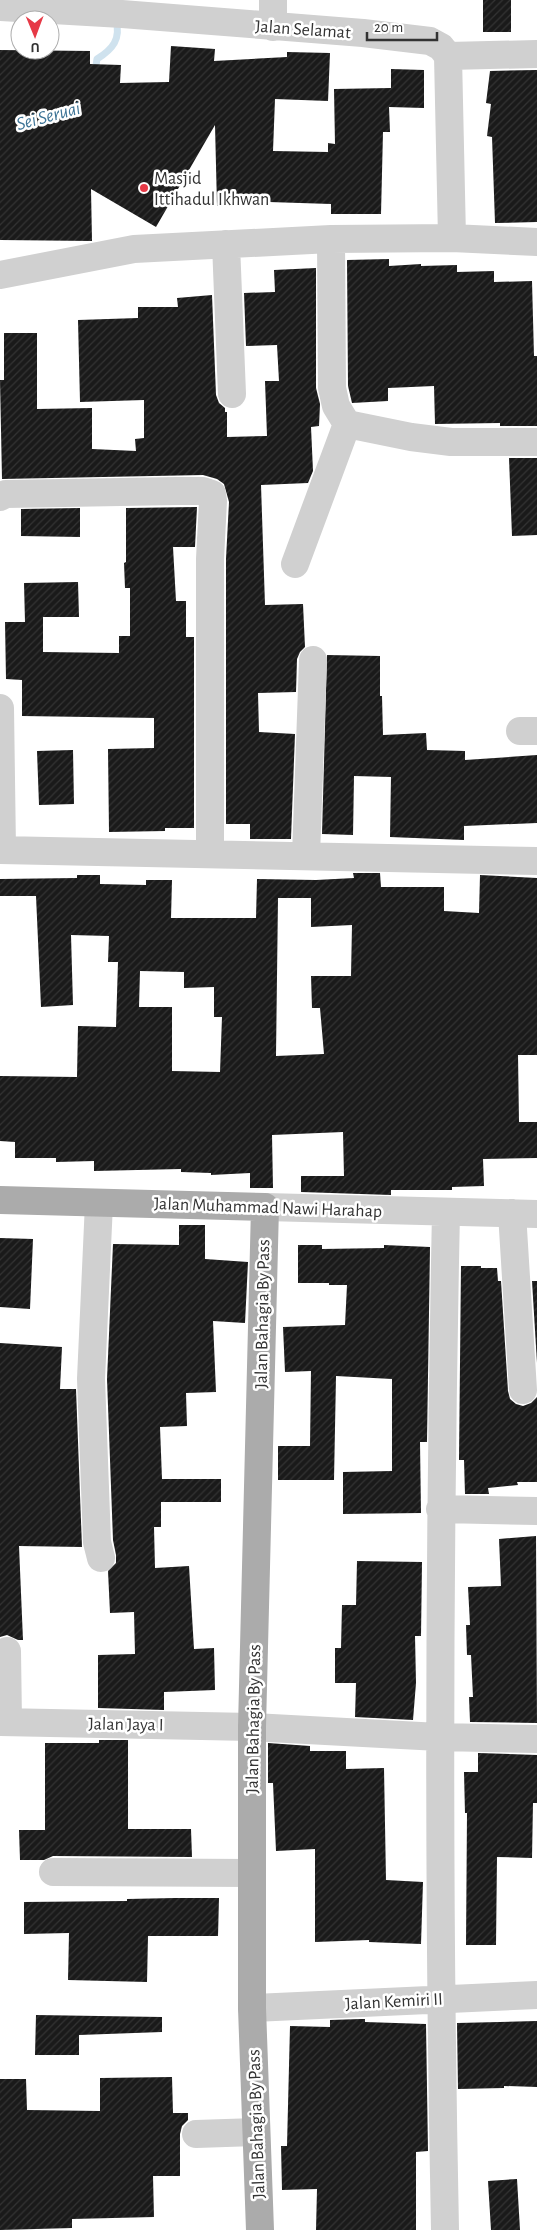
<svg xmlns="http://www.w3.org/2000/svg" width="537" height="2230" font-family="'Alegreya Sans',sans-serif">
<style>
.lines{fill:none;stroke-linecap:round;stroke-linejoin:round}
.stream{stroke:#cfe2ee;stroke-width:7}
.building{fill:url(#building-hatch);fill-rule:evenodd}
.minor{stroke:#d0d0d0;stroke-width:28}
.major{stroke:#ababab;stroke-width:28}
.poi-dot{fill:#e63946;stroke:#fff;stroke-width:2}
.labels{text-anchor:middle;stroke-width:5;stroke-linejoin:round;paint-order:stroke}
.street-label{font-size:18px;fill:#333;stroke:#fff}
.poi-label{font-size:18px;fill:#333;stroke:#fff;text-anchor:start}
.water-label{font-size:19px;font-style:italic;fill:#3f7597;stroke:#fff}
</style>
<defs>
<pattern id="building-hatch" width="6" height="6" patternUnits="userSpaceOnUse" patternTransform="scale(1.25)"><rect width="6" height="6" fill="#1a1a1a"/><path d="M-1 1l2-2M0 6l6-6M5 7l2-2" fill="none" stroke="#333"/></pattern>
</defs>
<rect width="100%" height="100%" fill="#fff"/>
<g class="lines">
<path class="stream" d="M 95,72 L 97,59 C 113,49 121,39 116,20"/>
</g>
<path class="building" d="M 483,0 L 511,0 L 511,32 L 483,32 Z
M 171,46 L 215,49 L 214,61 L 287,57 L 287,52 L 330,53 L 328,101 L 275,99 L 273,151 L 328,152 L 328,143 L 335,144 L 334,89 L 391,88 L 391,69 L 424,70 L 424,108 L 389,107 L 390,132 L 383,132 L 381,214 L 331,214 L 331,204 L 269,202 L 269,205 L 217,206 L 215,125 L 156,227 L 91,189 L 92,241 L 0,240 L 0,50 L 90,51 L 90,64 L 121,65 L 120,83 L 169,82 Z
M 537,70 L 537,222 L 495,223 L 492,137 L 487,136 L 491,104 L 486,103 L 490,71 Z
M 389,259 L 389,266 L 421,264 L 421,266 L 457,265 L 457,272 L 494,271 L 494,282 L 532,281 L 534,356 L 537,356 L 537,426 L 500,426 L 500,423 L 435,424 L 434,386 L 388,388 L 388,401 L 352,403 L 348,386 L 347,260 Z
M 316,268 L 316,388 L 320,404 L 319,426 L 311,427 L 313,471 L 308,483 L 261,485 L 265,605 L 303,604 L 305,647 L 300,652 L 297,659 L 296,692 L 258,693 L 259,732 L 295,734 L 291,839 L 250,839 L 250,824 L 226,824 L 226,559 L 229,502 L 224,484 L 217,479 L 203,475 L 2,479 L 0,380 L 4,380 L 4,333 L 37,333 L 37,409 L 92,408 L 92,449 L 136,451 L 135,439 L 144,438 L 144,400 L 80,402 L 78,320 L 138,318 L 138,307 L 178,307 L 177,298 L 212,295 L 216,395 L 219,403 L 225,408 L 225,412 L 227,412 L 227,437 L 267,436 L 265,381 L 279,381 L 277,345 L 246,346 L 244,293 L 275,292 L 274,270 Z
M 509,458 L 537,458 L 537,535 L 512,536 Z
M 197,507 L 195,547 L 173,547 L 176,601 L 186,601 L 186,637 L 194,637 L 194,828 L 165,828 L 165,831 L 109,832 L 108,749 L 154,748 L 154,718 L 22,716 L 22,680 L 6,679 L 5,622 L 25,622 L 24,583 L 78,582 L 79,617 L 43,617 L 43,652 L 119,653 L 119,636 L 130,636 L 130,588 L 125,588 L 124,563 L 126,562 L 126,508 Z
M 80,508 L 80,537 L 21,536 L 21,509 Z
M 327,655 L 380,656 L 380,696 L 382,696 L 383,735 L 426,733 L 427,750 L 465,751 L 465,760 L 537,755 L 537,823 L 464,826 L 464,840 L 390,837 L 391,777 L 354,776 L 353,835 L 322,834 Z
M 73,750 L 74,804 L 39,805 L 37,751 Z
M 353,873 L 380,873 L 381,887 L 444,887 L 444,911 L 479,913 L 480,875 L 537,878 L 537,1055 L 518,1055 L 519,1122 L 537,1122 L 537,1158 L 483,1159 L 484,1186 L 452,1187 L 452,1190 L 391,1190 L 391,1195 L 301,1192 L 301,1176 L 344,1176 L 343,1132 L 272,1135 L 273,1188 L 250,1188 L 250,1173 L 211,1175 L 211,1173 L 181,1172 L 181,1169 L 94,1171 L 94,1161 L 56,1162 L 56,1158 L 15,1158 L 15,1142 L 0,1141 L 0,1076 L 77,1077 L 78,1026 L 116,1027 L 118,962 L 108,962 L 109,936 L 71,935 L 73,1005 L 41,1007 L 36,896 L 0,896 L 0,879 L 77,878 L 77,875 L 100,875 L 100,884 L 146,885 L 146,880 L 172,880 L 171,918 L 256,918 L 257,879 L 316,880 L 354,878 ZM 278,898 L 311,898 L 311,927 L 352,925 L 351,976 L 311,976 L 312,1008 L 320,1008 L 324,1054 L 276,1056 ZM 140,971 L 184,972 L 184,988 L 214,987 L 214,1017 L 222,1017 L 220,1072 L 172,1071 L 172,1007 L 139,1007 Z
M 179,1225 L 205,1225 L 205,1259 L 248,1262 L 245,1323 L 213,1321 L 216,1392 L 186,1393 L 187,1426 L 160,1427 L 162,1479 L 221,1479 L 221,1502 L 161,1502 L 161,1527 L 154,1527 L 155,1568 L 189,1566 L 194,1649 L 214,1648 L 215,1690 L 164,1692 L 164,1710 L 98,1708 L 98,1655 L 135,1654 L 134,1612 L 110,1613 L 108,1571 L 116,1563 L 116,1555 L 113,1540 L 107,1379 L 113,1244 L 179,1245 Z
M 0,1238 L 33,1239 L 30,1309 L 0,1307 Z
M 298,1245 L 322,1245 L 322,1249 L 384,1248 L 384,1245 L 430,1247 L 427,1442 L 420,1442 L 421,1513 L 343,1514 L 343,1472 L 392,1471 L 392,1379 L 336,1376 L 334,1480 L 278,1480 L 278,1446 L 310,1446 L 311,1371 L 285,1372 L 283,1327 L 345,1325 L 347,1285 L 329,1285 L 329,1283 L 298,1283 Z
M 461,1266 L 481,1266 L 481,1268 L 497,1268 L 498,1281 L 501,1281 L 508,1391 L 510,1399 L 516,1404 L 523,1406 L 531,1403 L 537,1397 L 537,1482 L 517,1482 L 518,1485 L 488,1488 L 489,1494 L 465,1494 L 464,1460 L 459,1460 Z
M 532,1281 L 537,1281 L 537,1363 Z
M 0,1343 L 62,1347 L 60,1389 L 76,1389 L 82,1547 L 19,1546 L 23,1640 L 18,1640 L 7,1635 L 0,1637 Z
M 536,1536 L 537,1723 L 470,1722 L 469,1697 L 473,1697 L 471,1655 L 467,1655 L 466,1625 L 470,1625 L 468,1587 L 501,1586 L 499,1539 Z
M 357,1561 L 422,1562 L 421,1636 L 415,1636 L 416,1683 L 413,1720 L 355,1717 L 356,1683 L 335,1683 L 335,1648 L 341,1648 L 342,1605 L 356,1605 Z
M 99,1740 L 128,1740 L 128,1829 L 191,1829 L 192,1857 L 53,1856 L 44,1860 L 20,1860 L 19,1830 L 45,1830 L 45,1743 L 99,1743 Z
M 268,1743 L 310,1746 L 310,1751 L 346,1751 L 346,1769 L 384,1768 L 386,1880 L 423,1882 L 421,1944 L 369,1942 L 369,1940 L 315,1942 L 315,1849 L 276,1851 L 273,1783 L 268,1783 Z
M 478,1753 L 537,1755 L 537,1803 L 533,1803 L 532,1858 L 497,1857 L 496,1945 L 466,1945 L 467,1813 L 465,1813 L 464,1772 L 478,1772 Z
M 175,1898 L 219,1898 L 218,1936 L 148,1936 L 147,1982 L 68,1980 L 69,1933 L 24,1934 L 24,1902 L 127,1901 L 127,1899 Z
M 36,2015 L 162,2017 L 162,2032 L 79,2035 L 79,2055 L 35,2055 Z
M 361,2019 L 365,2019 L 365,2022 L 426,2024 L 428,2151 L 416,2152 L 416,2230 L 316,2230 L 317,2189 L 282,2190 L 281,2146 L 287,2146 L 290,2026 L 330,2027 L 330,2020 Z
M 537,2021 L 537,2087 L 504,2086 L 504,2088 L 458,2089 L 457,2023 Z
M 172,2077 L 173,2113 L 188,2113 L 188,2120 L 182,2126 L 180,2134 L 180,2176 L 153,2176 L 154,2217 L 72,2219 L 72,2228 L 0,2230 L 0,2079 L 26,2079 L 27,2110 L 100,2111 L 100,2078 Z
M 517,2179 L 520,2230 L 491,2230 L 488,2181 Z"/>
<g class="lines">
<path class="minor" d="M 273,0 L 273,27
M 0,7 L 122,14 L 363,33 L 430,41 L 441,47 L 448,56 L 452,238
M 448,56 L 537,54
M 331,239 L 332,388 L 336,406 L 347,424 L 411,437 L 451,442 L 537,442
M 226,244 L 232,394
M 0,275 L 134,249 L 331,239 L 452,238 L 537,242
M 0,497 L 6,494 L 178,491 L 203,491 L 212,494 L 213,501 L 210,559 L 210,853
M 295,564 L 347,424
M 0,708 L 2,850
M 520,731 L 537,731
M 0,850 L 537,861
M 306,856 L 313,660
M 99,1203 L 91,1379 L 97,1542 L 101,1558
M 265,1207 L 537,1214
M 512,1213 L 523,1390
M 440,1509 L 537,1511
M 7,1651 L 8,1722
M 0,1722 L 252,1727 L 439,1737 L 537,1739
M 53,1872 L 252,1873
M 252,2008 L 537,1995
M 196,2134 L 256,2132
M 445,2230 C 438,1891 439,1551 446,1212"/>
<path class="major" d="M 0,1200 L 265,1207 L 252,1727 L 252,2008 L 260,2230"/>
</g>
<circle class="poi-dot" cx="144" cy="188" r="5"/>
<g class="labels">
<g class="street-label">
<text transform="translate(303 29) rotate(4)" y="6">Jalan Selamat</text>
<text transform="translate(268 1207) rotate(2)" y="6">Jalan Muhammad Nawi Harahap</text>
<text transform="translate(262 1314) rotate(-89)" y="6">Jalan Bahagia By Pass</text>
<text transform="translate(253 1719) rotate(-89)" y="6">Jalan Bahagia By Pass</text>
<text transform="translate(126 1724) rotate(1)" y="6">Jalan Jaya I</text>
<text transform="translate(394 2001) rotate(-3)" y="6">Jalan Kemiri II</text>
<text transform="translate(256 2124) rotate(-92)" y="6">Jalan Bahagia By Pass</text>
</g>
<g class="poi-label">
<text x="154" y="184">Masjid<tspan x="154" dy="21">Ittihadul Ikhwan</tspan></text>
</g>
<g class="water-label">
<text transform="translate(48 115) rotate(-15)" y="7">Sei Seruai</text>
</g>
</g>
<g transform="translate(35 35) rotate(179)"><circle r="24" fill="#ffffff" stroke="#adadad"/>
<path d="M0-4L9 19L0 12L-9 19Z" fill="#e63946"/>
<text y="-8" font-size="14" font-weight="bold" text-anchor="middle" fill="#333333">U</text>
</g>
<path d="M367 32v8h70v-8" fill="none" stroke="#333333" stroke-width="2.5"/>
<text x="374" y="32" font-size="15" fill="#333333" stroke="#ffffff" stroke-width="4" paint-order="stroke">20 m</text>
</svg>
